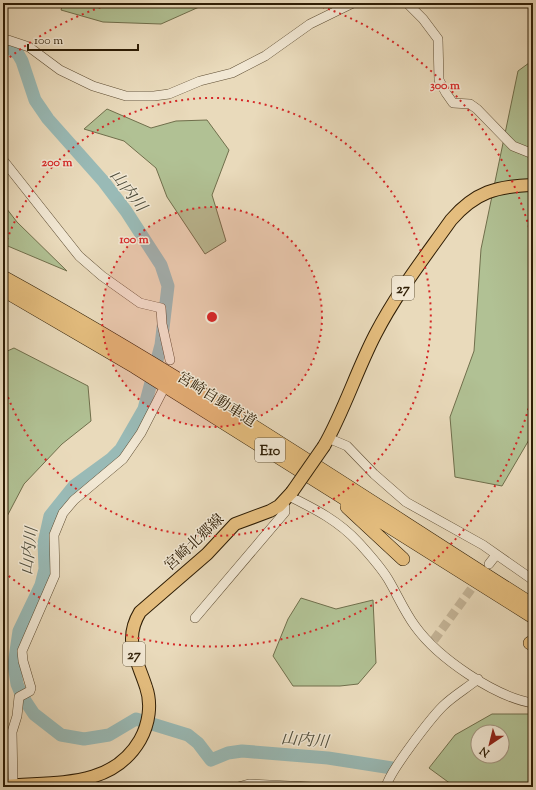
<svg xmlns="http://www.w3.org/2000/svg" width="536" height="790" font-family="'Sorts Mill Goudy','Noto Serif JP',serif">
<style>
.green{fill:#b1c194;stroke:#706f4c;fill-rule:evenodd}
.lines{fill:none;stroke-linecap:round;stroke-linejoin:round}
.river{stroke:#99bab6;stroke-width:13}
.minor-tunnel{stroke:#c4b497;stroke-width:9;stroke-dasharray:9 4.5;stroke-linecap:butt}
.minor-casing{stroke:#5d4c32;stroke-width:10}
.major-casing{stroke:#2e1d05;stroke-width:14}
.highway-casing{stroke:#2e1d05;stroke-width:14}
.minor{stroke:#f1e7d3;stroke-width:9}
.major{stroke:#e4bd7e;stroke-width:12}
.highway{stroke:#e4bd7e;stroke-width:13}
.major-bridge-casing{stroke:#2e1d05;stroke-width:14;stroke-linecap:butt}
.major-bridge{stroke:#e4bd7e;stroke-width:12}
.ring{fill:none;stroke:#d62828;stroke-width:2;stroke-dasharray:2 4}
.labels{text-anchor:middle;stroke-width:3;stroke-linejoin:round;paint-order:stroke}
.shield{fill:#f1e7d3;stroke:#685a43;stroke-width:1}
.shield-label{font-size:14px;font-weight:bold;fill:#2e1d05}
.street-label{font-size:15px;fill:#2e1d05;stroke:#f1e7d3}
.water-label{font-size:16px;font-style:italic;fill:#4e4c3a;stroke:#f1e7d3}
.centre{fill:#d62828;stroke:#f1e7d3;stroke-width:2}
.ring-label{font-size:12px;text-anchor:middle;font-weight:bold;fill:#d62828;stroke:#f1e7d3;stroke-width:3;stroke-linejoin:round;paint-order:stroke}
</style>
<rect width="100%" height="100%" fill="#e9dabb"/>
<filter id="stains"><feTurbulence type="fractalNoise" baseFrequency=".005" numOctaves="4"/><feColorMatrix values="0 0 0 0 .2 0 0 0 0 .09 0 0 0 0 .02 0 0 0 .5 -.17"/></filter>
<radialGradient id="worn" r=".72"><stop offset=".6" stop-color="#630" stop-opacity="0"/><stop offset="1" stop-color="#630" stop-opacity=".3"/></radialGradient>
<path class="green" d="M 63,3 L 208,3 L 161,24 L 103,22 L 61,10 Z
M 533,60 L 533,433 L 502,486 L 455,477 L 450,417 L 474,351 L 481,249 L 518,71 Z
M 107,109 L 151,128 L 176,121 L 207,120 L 229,150 L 212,195 L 226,241 L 205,254 L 167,197 L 156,168 L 124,141 L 84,129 Z
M 3,204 L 17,222 L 67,271 L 3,244 Z
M 14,348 L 88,386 L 91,421 L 62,444 L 24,484 L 3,524 L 3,353 Z
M 301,598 L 336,609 L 373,600 L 376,663 L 358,684 L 340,686 L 293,686 L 273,656 L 288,619 Z
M 492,714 L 533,714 L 533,787 L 455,787 L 429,768 L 455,735 ZM 478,732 L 502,732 L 502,756 L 478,756 Z"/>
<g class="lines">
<path class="river" d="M 3,43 L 18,54 L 22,61 L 35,100 L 48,119 L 104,182 L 126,211 L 161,265 L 168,286 L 161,345 L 144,409 L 121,449 L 111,459 L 74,486 L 50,516 L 44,543 L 45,569 L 41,585 L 19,631 L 14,665 L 17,684 L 22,696 L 34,714 L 61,735 L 84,739 L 109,735 L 136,719 L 188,735 L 198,743 L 211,760 L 228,753 L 242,751 L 328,758 L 392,768"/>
<path class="minor-tunnel" d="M 434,640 L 480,577"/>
<defs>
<path id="minor" d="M 407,3 L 423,19 L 438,39 L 439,80 L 446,93 L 453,103 L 470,104 L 477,109 L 513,146 L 533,154
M 3,43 L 8,40 L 29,47 L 60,70 L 93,86 L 126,96 L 154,96 L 169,94 L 200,81 L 232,73 L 265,56 L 310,24 L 353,3
M 3,160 L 79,256 L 102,276 L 140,303 L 161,308 L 162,324 L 170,360
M 328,438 L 347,446 L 374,474 L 406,502 L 483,545 L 533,580
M 289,496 C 315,509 339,521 359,543 C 369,554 380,566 388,579 C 397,594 404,611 415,626 C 438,658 495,697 533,703
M 489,564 L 496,555
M 195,618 L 285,512 L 284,501
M 13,785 L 12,732 L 17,716 L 19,697 L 30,691 L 31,688 L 23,661 L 22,651 L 55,575 L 54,535 L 63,513 L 74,500 L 123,459 L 141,433 L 162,392
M 238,787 L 249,784 L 311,787
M 386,787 C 389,772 431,718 443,706 C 453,696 467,688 478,679"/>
<path id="major" d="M 324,446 C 344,411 356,372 375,335 C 396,294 424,258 451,220 C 475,192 497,186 533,185
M 3,786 C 53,781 111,790 140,740 C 149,724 152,704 146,687 C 137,659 123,640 140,612 L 207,554 L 235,524 L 270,511 L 279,506 L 292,492"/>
<path id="highway" d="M 3,277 C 185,377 358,494 533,605
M 3,290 L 135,367 L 533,617
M 347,507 L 403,559
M 530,643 L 533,644"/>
</defs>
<use href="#minor" class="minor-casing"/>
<use href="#major" class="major-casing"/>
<use href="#highway" class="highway-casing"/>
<use href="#minor" class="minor"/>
<use href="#major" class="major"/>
<use href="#highway" class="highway"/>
<defs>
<path id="major-bridge" d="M 292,492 L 324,446"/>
</defs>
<use href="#major-bridge" class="major-bridge-casing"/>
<use href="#major-bridge" class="major-bridge"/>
</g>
<circle cx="212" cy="317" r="110" fill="#d62828" fill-opacity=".12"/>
<g class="ring">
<circle cx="212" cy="317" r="110"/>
<path d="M3 251A219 219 0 1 1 3 383"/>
<path d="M533 391A329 329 0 0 1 5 573M5 61A329 329 0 0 1 113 3M311 3A329 329 0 0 1 533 243"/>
</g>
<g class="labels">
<g class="shield">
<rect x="392" y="276" width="22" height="24" rx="3"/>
<rect x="255" y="438" width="30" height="24" rx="3"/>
<rect x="123" y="642" width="22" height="24" rx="3"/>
</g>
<g class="shield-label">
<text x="403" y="293">27</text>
<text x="270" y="455">E10</text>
<text x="134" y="659">27</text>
</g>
<g class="street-label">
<text transform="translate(217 399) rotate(32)" y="5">宮崎自動車道</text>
<text transform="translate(194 542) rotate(-43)" y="5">宮崎北郷線</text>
</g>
<g class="water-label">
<text transform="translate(129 190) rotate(52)" y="6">山内川</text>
<text transform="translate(28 551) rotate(-83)" y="6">山内川</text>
<text transform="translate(305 739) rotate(5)" y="6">山内川</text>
</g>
</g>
<circle cx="212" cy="317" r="6" class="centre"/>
<g class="ring-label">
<text x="445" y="89">300 m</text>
<text x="57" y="166">200 m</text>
<text x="134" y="243">100 m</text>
</g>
<rect width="536" height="790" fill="none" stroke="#e9dabb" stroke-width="16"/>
<rect x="4" y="4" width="528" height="782" fill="none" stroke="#2e1d05" stroke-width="2"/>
<rect x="8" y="8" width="520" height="774" fill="none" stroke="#2e1d05"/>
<g transform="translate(490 744) rotate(215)"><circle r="19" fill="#f1e7d3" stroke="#a39681"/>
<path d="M0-3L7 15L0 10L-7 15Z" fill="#8f2418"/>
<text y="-6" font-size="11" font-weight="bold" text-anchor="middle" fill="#2e1d05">N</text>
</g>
<path d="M28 44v6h110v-6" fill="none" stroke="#2e1d05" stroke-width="2"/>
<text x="34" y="44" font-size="12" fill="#2e1d05" stroke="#f1e7d3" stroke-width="3" paint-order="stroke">100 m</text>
<rect width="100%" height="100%" filter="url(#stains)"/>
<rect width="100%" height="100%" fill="url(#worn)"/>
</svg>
